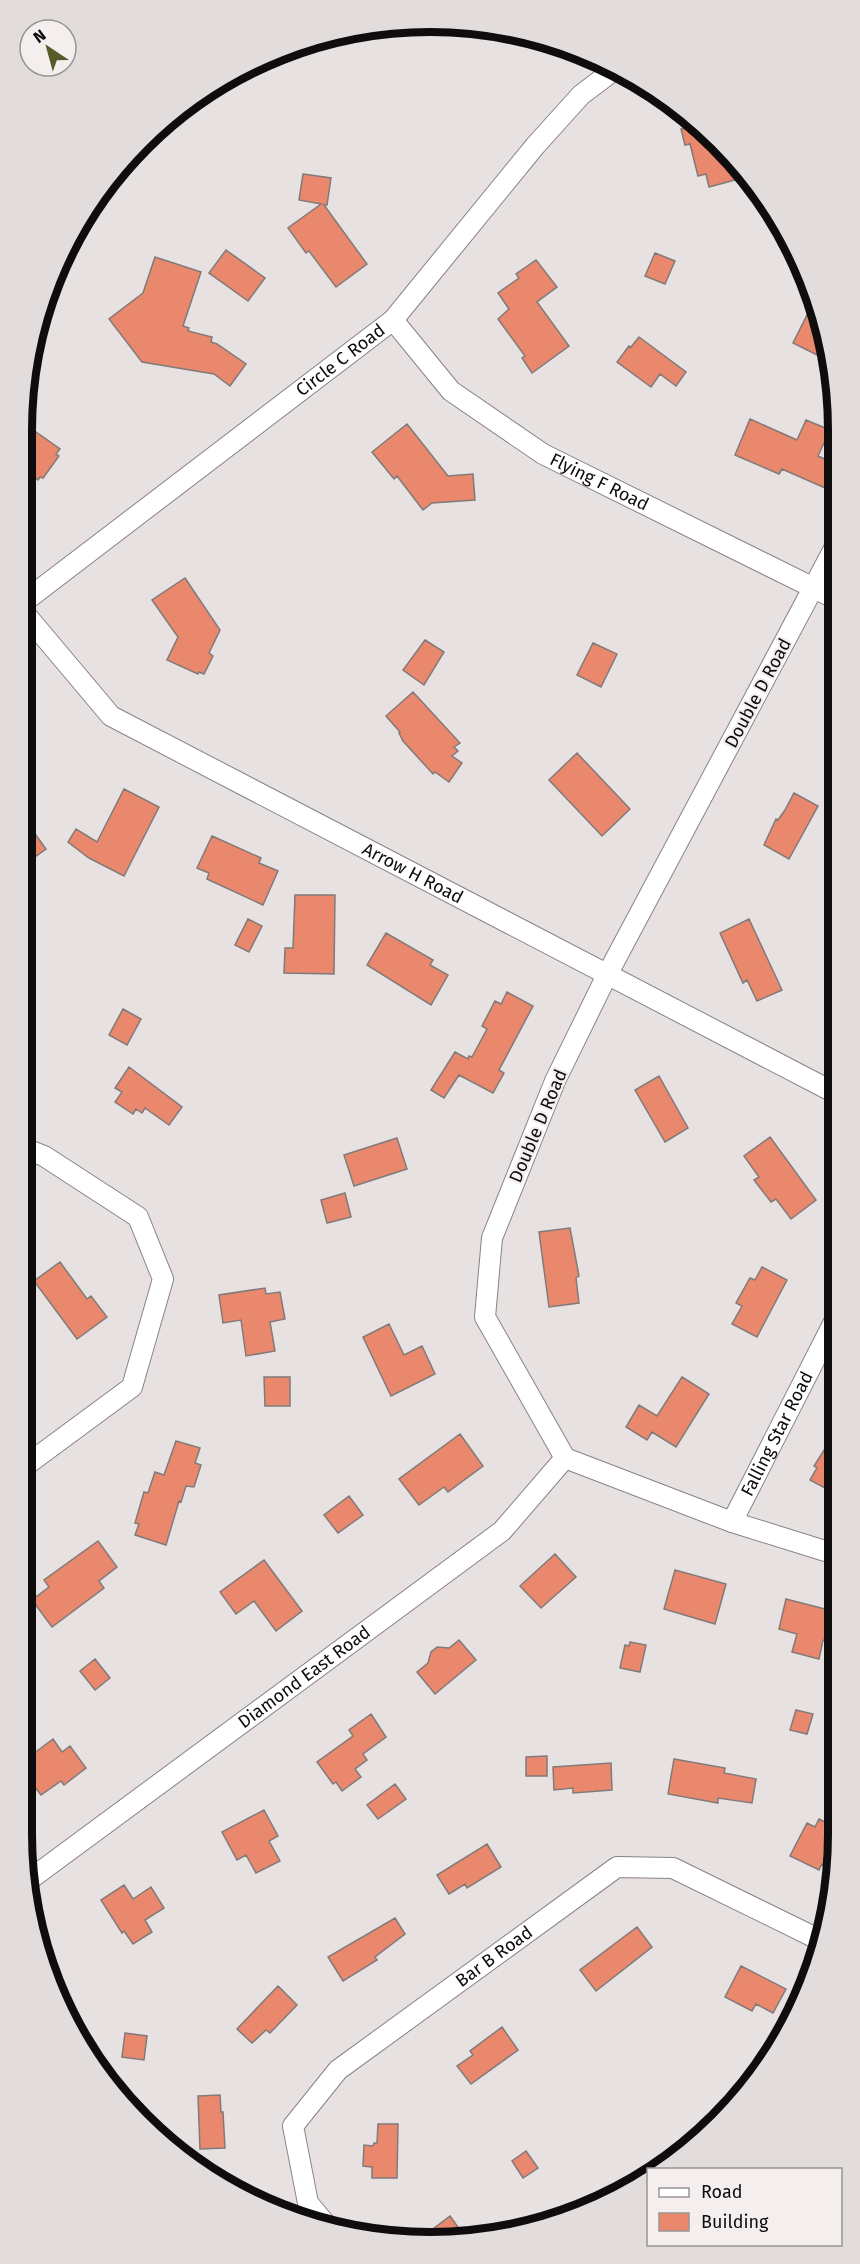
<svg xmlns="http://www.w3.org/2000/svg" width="860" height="2264" font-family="'Fira Sans',sans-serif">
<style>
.building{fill:#ea886e;stroke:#807a79;stroke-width:1.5}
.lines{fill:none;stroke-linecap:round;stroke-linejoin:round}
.street-casing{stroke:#898383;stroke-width:22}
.street{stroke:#fff;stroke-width:20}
.labels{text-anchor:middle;stroke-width:4.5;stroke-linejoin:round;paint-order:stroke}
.street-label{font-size:18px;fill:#0e0c0c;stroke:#f5eeee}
.rim{fill:none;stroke:#0e0c0c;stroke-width:8}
</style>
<rect width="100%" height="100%" fill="#e8e1e1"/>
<path class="building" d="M 697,125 L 737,160 L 742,167 L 732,169 L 735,180 L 709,187 L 706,174 L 698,176 L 690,144 L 685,145 L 681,129 Z
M 303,174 L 331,178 L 327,205 L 324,205 L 367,264 L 336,287 L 309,251 L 306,253 L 288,228 L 321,204 L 299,200 Z
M 226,250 L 265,278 L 248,301 L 209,273 Z
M 655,253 L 675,261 L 665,284 L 645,276 Z
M 155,257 L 201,272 L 183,326 L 189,328 L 188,331 L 212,337 L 211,342 L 217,344 L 246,364 L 230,386 L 214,374 L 142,362 L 109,319 L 143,293 Z
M 536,260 L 557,287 L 537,302 L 569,346 L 532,373 L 522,358 L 525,356 L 498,319 L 509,309 L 498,293 L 519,278 L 516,274 Z
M 807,315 L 818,320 L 831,362 L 793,343 Z
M 639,337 L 686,372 L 676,386 L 660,374 L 651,387 L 617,362 L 629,346 L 631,347 Z
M 750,419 L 797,440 L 806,420 L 830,430 L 818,456 L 836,464 L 825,488 L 782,469 L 779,474 L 735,455 Z
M 22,422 L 60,449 L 56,454 L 59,456 L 43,478 L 40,477 L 38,480 L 21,468 Z
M 407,424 L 448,476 L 473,474 L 475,500 L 432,503 L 423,510 L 397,476 L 394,479 L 372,452 Z
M 185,578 L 220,630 L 209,653 L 213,656 L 204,674 L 199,672 L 198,674 L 167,660 L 178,637 L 152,600 Z
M 425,640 L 444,652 L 424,685 L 403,670 Z
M 593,643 L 617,654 L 601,687 L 577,675 Z
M 413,692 L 460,743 L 454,747 L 458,751 L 452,756 L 462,763 L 449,782 L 435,772 L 433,774 L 403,741 L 399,733 L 400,732 L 386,716 Z
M 577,753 L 630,809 L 602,836 L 549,780 Z
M 124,789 L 159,807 L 124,876 L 89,858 L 68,842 L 76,829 L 97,842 Z
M 794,793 L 818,806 L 789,859 L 764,845 L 776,819 L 778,820 L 785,810 Z
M 33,831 L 46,849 L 21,867 L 21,840 Z
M 212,836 L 261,858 L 259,863 L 278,871 L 263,905 L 207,879 L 209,873 L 197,868 Z
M 295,895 L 335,895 L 334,974 L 284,973 L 285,948 L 293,948 Z
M 248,919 L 262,926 L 249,952 L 235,945 Z
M 749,919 L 782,990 L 757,1001 L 747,980 L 743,983 L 720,933 Z
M 386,933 L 433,960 L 430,965 L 448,975 L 431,1005 L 367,965 Z
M 507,992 L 533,1006 L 499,1070 L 504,1073 L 493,1093 L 459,1075 L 444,1098 L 431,1090 L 455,1052 L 468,1059 L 469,1056 L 472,1057 L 487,1029 L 482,1026 L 495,1001 L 501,1004 Z
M 123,1009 L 141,1019 L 127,1045 L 109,1035 Z
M 129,1067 L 182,1107 L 169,1125 L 145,1108 L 142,1113 L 136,1109 L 133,1114 L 115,1102 L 122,1092 L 115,1088 Z
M 659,1076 L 688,1128 L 665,1142 L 635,1090 Z
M 770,1137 L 816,1200 L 791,1219 L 776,1199 L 771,1202 L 754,1180 L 759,1177 L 744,1156 Z
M 397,1138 L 407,1169 L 354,1186 L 344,1155 Z
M 345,1193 L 351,1217 L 327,1223 L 321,1200 Z
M 570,1228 L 579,1276 L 576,1278 L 579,1303 L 549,1307 L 539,1232 Z
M 60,1262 L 87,1299 L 91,1296 L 107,1317 L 77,1339 L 34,1281 Z
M 762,1267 L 787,1280 L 757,1337 L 732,1324 L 742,1306 L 736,1303 L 750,1278 L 755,1280 Z
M 265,1288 L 266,1294 L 280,1292 L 285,1319 L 270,1322 L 275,1351 L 246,1356 L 241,1320 L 223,1323 L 219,1295 Z
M 389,1324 L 404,1355 L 422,1346 L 435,1374 L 391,1396 L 363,1337 Z
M 264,1377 L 290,1377 L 290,1406 L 265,1406 Z
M 682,1377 L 709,1394 L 676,1447 L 652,1432 L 647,1440 L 626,1427 L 639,1405 L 657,1416 Z
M 838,1428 L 838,1495 L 810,1480 L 817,1468 L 814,1466 Z
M 460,1434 L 483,1466 L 448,1492 L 444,1487 L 419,1505 L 399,1479 Z
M 176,1441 L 200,1448 L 195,1463 L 201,1465 L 194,1487 L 186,1486 L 181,1502 L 179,1501 L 166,1545 L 135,1535 L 139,1524 L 135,1523 L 144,1492 L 148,1493 L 155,1472 L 164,1475 Z
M 349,1496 L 363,1515 L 338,1533 L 324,1515 Z
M 98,1541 L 117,1567 L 99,1581 L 104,1588 L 52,1627 L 32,1600 L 49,1587 L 44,1580 Z
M 555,1554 L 576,1577 L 541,1608 L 520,1586 Z
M 264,1560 L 302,1611 L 276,1631 L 254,1601 L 236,1614 L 220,1592 Z
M 675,1570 L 726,1584 L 715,1624 L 664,1609 Z
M 786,1599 L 833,1611 L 832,1616 L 838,1617 L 839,1643 L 823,1640 L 819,1659 L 792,1652 L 797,1634 L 779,1629 Z
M 459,1640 L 476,1660 L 435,1694 L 417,1672 L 428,1663 L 431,1652 L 437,1647 L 449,1648 Z
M 630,1642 L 646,1645 L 640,1672 L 620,1668 L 625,1645 L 629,1646 Z
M 95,1659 L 110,1678 L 95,1690 L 80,1671 Z
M 796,1710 L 813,1714 L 807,1734 L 790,1730 Z
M 371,1714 L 386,1737 L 363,1754 L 367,1760 L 355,1769 L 361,1777 L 342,1791 L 336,1782 L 333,1784 L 317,1762 L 353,1736 L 349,1730 Z
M 53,1739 L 62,1752 L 70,1746 L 86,1768 L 64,1785 L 61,1781 L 41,1795 L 21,1769 L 21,1763 Z
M 547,1756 L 547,1776 L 526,1776 L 526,1757 Z
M 674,1759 L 725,1768 L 724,1773 L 756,1779 L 752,1803 L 718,1798 L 718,1803 L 668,1794 Z
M 611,1763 L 612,1790 L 573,1793 L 573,1788 L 554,1790 L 553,1767 Z
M 395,1784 L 406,1799 L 378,1819 L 367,1805 Z
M 264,1810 L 278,1836 L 269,1841 L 280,1861 L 256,1873 L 246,1855 L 237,1860 L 222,1832 Z
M 819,1819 L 839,1829 L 834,1870 L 822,1864 L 819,1870 L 790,1856 L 807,1823 L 815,1827 Z
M 487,1844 L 501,1867 L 467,1888 L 465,1884 L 449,1894 L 437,1875 Z
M 124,1885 L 133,1899 L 151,1887 L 164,1908 L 145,1920 L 152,1932 L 133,1944 L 124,1931 L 122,1933 L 101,1900 Z
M 395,1918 L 405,1934 L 375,1957 L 377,1960 L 343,1981 L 328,1957 Z
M 637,1927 L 652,1947 L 596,1991 L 580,1970 Z
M 741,1966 L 786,1989 L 773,2013 L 756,2004 L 752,2011 L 725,1997 Z
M 278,1986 L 297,2005 L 270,2033 L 266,2030 L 252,2043 L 237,2029 Z
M 502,2027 L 518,2050 L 471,2084 L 457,2066 L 473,2055 L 470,2051 Z
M 125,2033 L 147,2036 L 144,2060 L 122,2057 Z
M 220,2095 L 221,2112 L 223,2112 L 225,2148 L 200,2149 L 198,2096 Z
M 378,2124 L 398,2124 L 397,2178 L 372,2178 L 372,2167 L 363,2166 L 364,2145 L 373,2146 L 374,2143 L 377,2143 Z
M 526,2151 L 538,2168 L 523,2178 L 512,2161 Z
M 450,2216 L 465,2237 L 421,2238 Z"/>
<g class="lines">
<defs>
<g id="street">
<path id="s1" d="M 393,320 L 451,391 L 543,454 L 836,599"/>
<path d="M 836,545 L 607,975 L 555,1081 L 492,1238 L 485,1317 L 565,1458 L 732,1522 L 838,1555"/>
<path id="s2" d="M 21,604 L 393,320 L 535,146 L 581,95 L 614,70"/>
<path id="s3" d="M 21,609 L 111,716 L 837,1094"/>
<path d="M 21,1147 L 44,1156 L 138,1217 L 163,1279 L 132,1387 L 21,1469"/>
<path id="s4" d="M 732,1522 L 838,1314"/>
<path id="s5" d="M 29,1880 L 502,1531 L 565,1458"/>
<path id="s6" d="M 329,2228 L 308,2203 L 293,2126 L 338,2070 L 617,1867 L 673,1868 L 824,1942"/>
</g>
</defs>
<use href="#street" class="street-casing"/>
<use href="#street" class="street"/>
</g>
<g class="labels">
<g class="street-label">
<text dy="6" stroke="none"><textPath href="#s2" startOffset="402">Circle C Road</textPath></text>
<text dy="6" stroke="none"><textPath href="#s1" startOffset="266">Flying F Road</textPath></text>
<text transform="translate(758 693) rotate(-62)" y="6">Double D Road</text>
<text dy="6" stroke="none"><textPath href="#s3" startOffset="480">Arrow H Road</textPath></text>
<text transform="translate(538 1126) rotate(-67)" y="6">Double D Road</text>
<text dy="6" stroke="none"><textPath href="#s4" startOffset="99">Falling Star Road</textPath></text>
<text dy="6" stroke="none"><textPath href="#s5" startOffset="342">Diamond East Road</textPath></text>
<text dy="6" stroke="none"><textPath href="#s6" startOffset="376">Bar B Road</textPath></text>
</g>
</g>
<path d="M0 0H860V2264H0ZM430 32H430A398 398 0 0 1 828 430V1834A398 398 0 0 1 430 2232H430A398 398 0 0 1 32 1834V430A398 398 0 0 1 430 32Z" fill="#e3dcdc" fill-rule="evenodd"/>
<path class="rim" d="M430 32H430A398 398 0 0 1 828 430V1834A398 398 0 0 1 430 2232H430A398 398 0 0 1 32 1834V430A398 398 0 0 1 430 32Z"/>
<rect x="647" y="2168" width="195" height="78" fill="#f5eeee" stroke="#999494" stroke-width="1.5"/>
<rect x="659" y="2188" width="30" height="9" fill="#ffffff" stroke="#999494" stroke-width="1.5"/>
<text x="701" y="2198" font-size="18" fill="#0e0c0c">Road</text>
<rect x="659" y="2213" width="30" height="18" fill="#ea886e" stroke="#999494" stroke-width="1.5"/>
<text x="701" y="2228" font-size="18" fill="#0e0c0c">Building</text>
<g transform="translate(48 48) rotate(324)"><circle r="28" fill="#f5eeee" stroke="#999494" stroke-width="1.5"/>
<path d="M0-4.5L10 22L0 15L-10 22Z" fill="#545c2a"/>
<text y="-9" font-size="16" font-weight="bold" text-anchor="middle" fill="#0e0c0c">N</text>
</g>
</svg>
